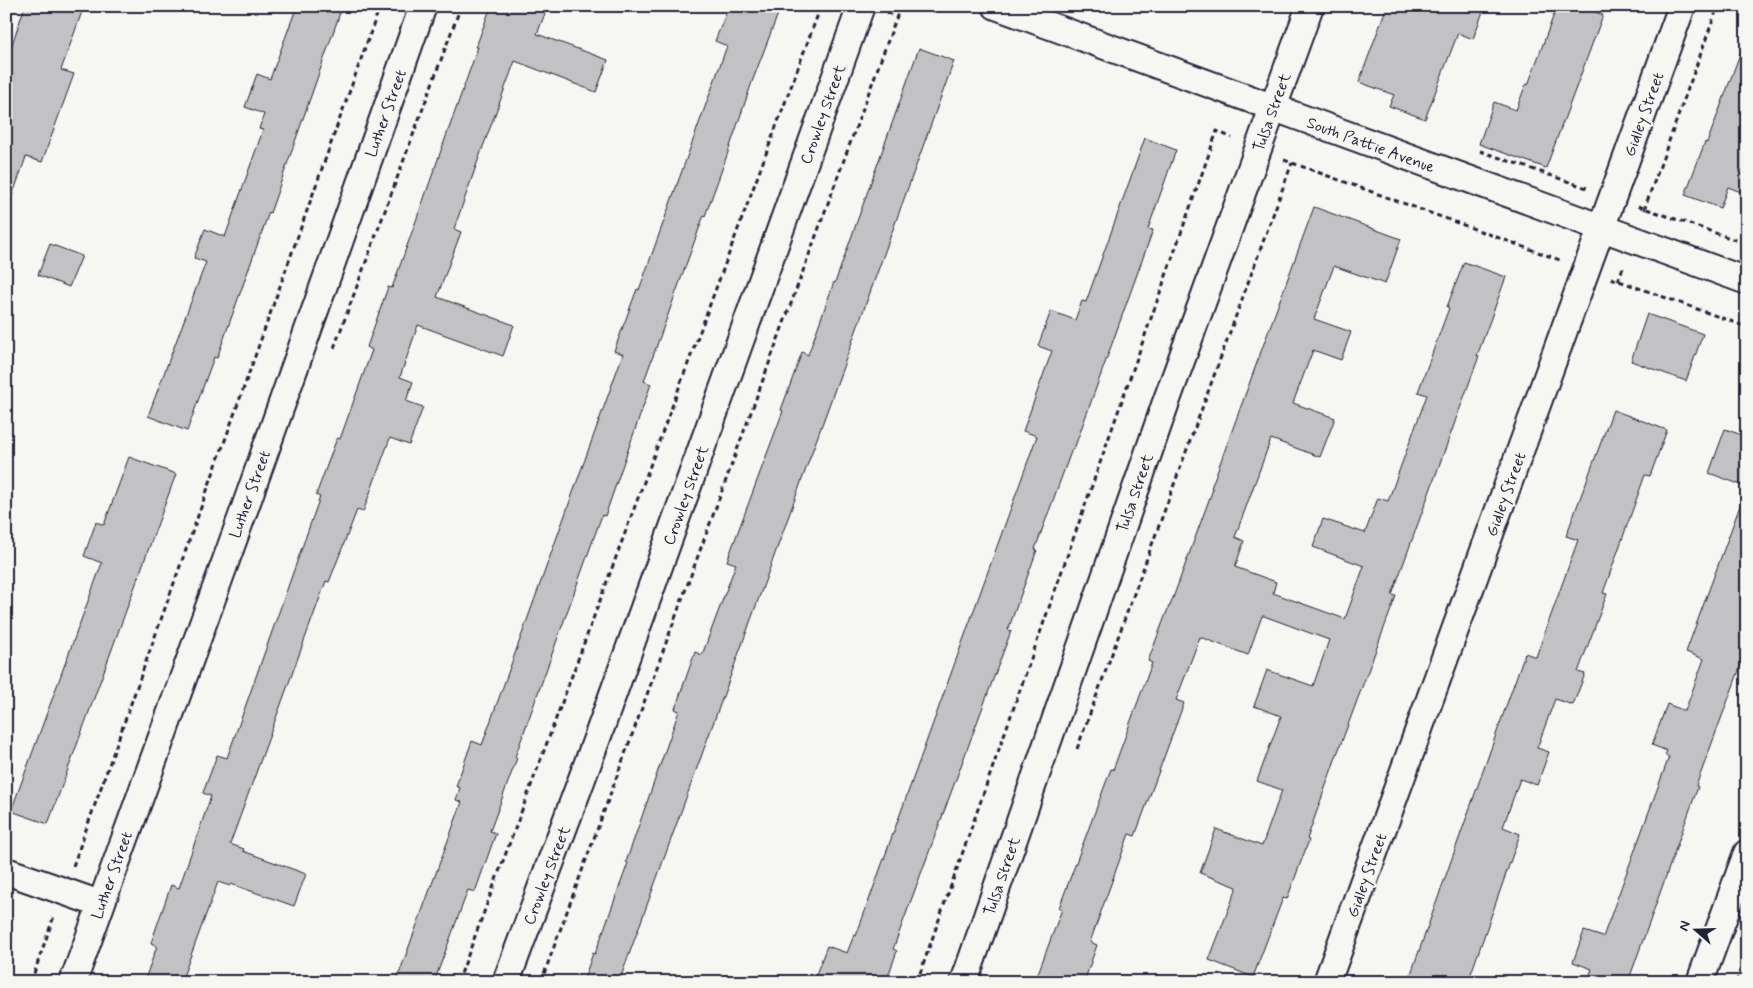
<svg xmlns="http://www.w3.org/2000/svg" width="1753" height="988" font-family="Mynerve,sans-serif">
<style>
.building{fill:#c2c2c4;stroke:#22223b}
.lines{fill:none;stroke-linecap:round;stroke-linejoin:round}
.street-casing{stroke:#22223b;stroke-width:30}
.path{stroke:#22223b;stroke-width:3;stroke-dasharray:5 4;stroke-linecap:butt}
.street{stroke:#f6f6f2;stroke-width:26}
.labels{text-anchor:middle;stroke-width:4.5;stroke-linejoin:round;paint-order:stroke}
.street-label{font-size:16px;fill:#22223b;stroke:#f6f6f2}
</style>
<rect width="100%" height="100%" fill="#f6f6f2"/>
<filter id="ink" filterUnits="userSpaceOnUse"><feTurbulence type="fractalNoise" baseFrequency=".02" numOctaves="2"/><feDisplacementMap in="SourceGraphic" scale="10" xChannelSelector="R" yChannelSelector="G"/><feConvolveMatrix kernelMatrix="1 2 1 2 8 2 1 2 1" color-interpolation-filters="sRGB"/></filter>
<g filter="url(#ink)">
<path class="building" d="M 25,6 L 84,6 L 61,70 L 74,74 L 42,162 L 26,157 L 9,205 L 6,204 L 6,62 Z
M 297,6 L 323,6 L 340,13 L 270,213 L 269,212 L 217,358 L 214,357 L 187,431 L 148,416 L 206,262 L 194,258 L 205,229 L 225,237 L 263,130 L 259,129 L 264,114 L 245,107 L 257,74 L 270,79 Z
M 491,6 L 548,6 L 537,34 L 608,60 L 596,92 L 515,61 L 481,152 L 454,229 L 461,232 L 437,297 L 514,325 L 503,356 L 418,325 L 400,377 L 413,382 L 406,401 L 423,407 L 409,445 L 390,438 L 363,512 L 357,510 L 329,582 L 326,581 L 230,844 L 244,849 L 243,851 L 306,874 L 294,906 L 231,884 L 230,886 L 218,882 L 181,982 L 144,982 L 157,946 L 151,943 L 171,885 L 179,888 L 211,796 L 203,793 L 217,755 L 227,758 L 320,497 L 316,495 L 337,438 L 340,439 L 372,350 L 367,347 L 388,287 L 392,288 L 478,47 L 476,47 Z
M 729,6 L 781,6 L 752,82 L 725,161 L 705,216 L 704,215 L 644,381 L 651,384 L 605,516 L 602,515 L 515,757 L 517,758 L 490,831 L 496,833 L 475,892 L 468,890 L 434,982 L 396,982 L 462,802 L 456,800 L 460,788 L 456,786 L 472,741 L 482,745 L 623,354 L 614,351 L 637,289 L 639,290 L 727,46 L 715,41 Z
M 1387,6 L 1485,6 L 1473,39 L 1458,33 L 1425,119 L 1389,106 L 1394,95 L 1359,82 Z
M 1557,6 L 1579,6 L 1603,15 L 1546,168 L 1479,144 L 1494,102 L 1516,110 L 1526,84 L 1528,85 Z
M 1744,43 L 1747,43 L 1747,175 L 1741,192 L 1728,187 L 1720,208 L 1685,195 L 1705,142 L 1707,143 Z
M 919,48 L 954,61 L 843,367 L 619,982 L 583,982 L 593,953 L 595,954 L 628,863 L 626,862 L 679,711 L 675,709 L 695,652 L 702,655 L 736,564 L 727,561 L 783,411 L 781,410 L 802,352 L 808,355 L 834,282 L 835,283 Z
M 1145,138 L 1176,150 L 1148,229 L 1153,230 L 1074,449 L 1072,449 L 1035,549 L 1037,550 L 1008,630 L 1011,631 L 893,949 L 897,951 L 886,982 L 813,982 L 827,946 L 847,953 L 854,935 L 856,936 L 1037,436 L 1023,431 L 1052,351 L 1038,346 L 1051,311 L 1075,320 L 1082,301 L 1086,302 Z
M 1314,207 L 1401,239 L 1385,284 L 1334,266 L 1314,319 L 1351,332 L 1341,360 L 1313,350 L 1293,403 L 1335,418 L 1320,457 L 1271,439 L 1235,537 L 1244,541 L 1235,567 L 1276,582 L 1273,593 L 1345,619 L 1364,566 L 1313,547 L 1323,519 L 1365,533 L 1378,498 L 1388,501 L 1427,395 L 1418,392 L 1449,308 L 1447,307 L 1464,262 L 1506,277 L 1477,356 L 1479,356 L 1392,595 L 1396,596 L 1336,757 L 1307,839 L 1309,840 L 1287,899 L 1283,898 L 1253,977 L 1209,960 L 1237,887 L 1200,873 L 1216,829 L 1262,846 L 1282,790 L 1257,781 L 1281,716 L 1254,706 L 1267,670 L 1313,686 L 1329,640 L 1264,616 L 1262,616 L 1248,655 L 1200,637 L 1176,700 L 1184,703 L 1135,836 L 1129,834 L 1090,942 L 1097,945 L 1084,982 L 1055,982 L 1037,976 L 1062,909 L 1059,908 L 1111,769 L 1113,770 L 1152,663 L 1148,661 L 1169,606 L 1170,606 L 1213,489 L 1211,488 Z
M 50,244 L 82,256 L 69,287 L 38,275 Z
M 1647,314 L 1703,334 L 1686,381 L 1631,361 Z
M 1613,410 L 1667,430 L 1650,476 L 1645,475 L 1603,593 L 1607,594 L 1578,672 L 1585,674 L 1573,705 L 1555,699 L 1537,748 L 1549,752 L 1537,785 L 1520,779 L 1503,827 L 1520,834 L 1468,982 L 1408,982 L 1525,653 L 1536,657 L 1578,540 L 1566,536 Z
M 1725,429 L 1747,437 L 1747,487 L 1709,473 Z
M 129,457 L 176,474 L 48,824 L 11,811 L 102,563 L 84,556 L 96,522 L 104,525 Z
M 1744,495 L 1747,495 L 1747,649 L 1696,786 L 1698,787 L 1628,982 L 1587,982 L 1592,969 L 1573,962 L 1584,931 L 1603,937 L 1669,757 L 1665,755 L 1667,751 L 1652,745 L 1667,704 L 1685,711 L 1704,659 L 1686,652 Z"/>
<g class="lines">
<defs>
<path id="street" d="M 996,6 L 1747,281
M 6,871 L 100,904
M 73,982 L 242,516 L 423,6
M 506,982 L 596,741 L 861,6
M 964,982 L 1165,405 L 1310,6
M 1327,982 L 1682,6
M 1700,982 L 1747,853"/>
</defs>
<use href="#street" class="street-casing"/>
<path class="path" d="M 1480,151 L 1587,188
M 1284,160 L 1560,260
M 1638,206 L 1747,244
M 1644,210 L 1718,6
M 1611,278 L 1747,327
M 1618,281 L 1624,265
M 334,348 L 461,6
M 1077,749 L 1292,163
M 73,866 L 380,6
M 31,982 L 54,916
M 458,982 L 821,6
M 541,982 L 897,16 L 887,13
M 917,982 L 1217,131 L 1232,138
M 1736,982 L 1747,952"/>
<use href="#street" class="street"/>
</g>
</g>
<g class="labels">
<g class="street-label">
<text transform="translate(1271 112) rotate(-70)" y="6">Tulsa Street</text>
<text transform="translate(385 113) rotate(-70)" y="6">Luther Street</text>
<text transform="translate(822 114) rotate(-70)" y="6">Crowley Street</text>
<text transform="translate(1643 114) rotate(-70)" y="6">Gidley Street</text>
<text transform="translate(1371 144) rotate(20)" y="6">South Pattie Avenue</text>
<text transform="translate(1134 493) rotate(-71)" y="6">Tulsa Street</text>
<text transform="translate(249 494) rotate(-70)" y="6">Luther Street</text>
<text transform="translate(1505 494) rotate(-70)" y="6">Gidley Street</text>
<text transform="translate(685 495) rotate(-70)" y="6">Crowley Street</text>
<text transform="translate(111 875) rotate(-70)" y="6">Luther Street</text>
<text transform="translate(546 875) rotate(-69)" y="6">Crowley Street</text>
<text transform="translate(1366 875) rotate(-70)" y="6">Gidley Street</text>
<text transform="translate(1001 876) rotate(-71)" y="6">Tulsa Street</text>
</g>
</g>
<rect width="1753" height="988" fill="none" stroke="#f6f6f2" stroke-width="25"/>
<rect x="12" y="12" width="1728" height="963" fill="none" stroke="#22223b" stroke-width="2" filter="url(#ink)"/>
<g transform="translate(1696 930) rotate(290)" stroke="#f6f6f2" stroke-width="4" paint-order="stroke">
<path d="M0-4L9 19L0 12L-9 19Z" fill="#22223b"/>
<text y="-8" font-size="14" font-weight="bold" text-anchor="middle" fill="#22223b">N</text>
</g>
</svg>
